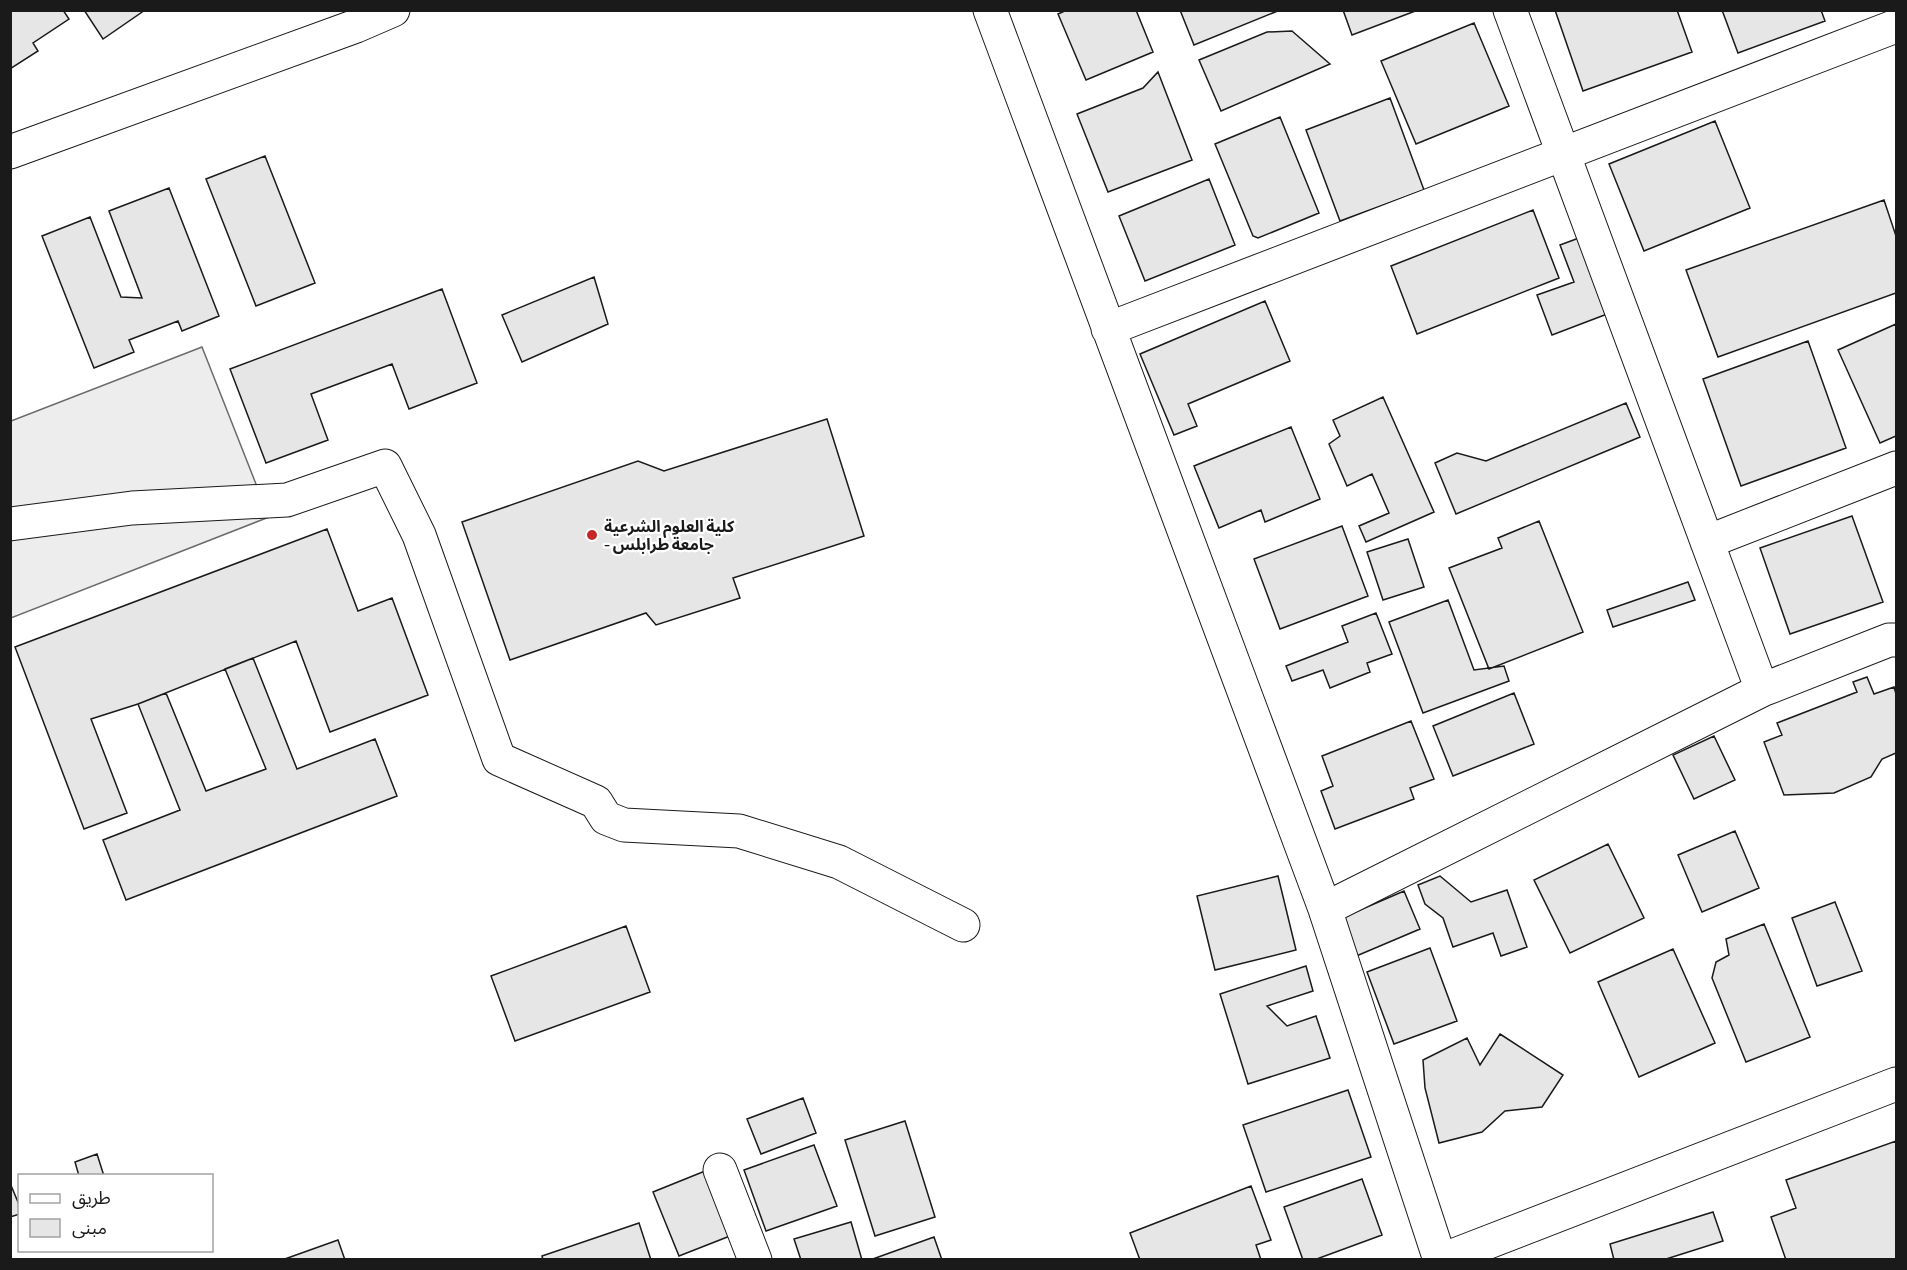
<svg xmlns="http://www.w3.org/2000/svg" width="1907" height="1270" font-family="'Sofia Sans Condensed','Noto Sans Arabic',sans-serif">
<style>
.built{fill:#ededed;stroke:#6a6a6a;stroke-width:1.5}
.building{fill:#e6e6e6;stroke:#1a1a1a;stroke-width:1.5}
.lines{fill:none;stroke-linecap:round;stroke-linejoin:round}
.minor-casing{stroke:#1a1a1a;stroke-width:35}
.minor{stroke:#fff;stroke-width:33}
.poi-dot{fill:#c62828;stroke:#fff;stroke-width:2}
.labels{text-anchor:middle;stroke-width:4.5;stroke-linejoin:round;paint-order:stroke}
.poi-label{font-size:16px;font-weight:bold;fill:#1a1a1a;stroke:#fff;text-anchor:start}
</style>
<rect width="100%" height="100%" fill="#fff"/>
<path class="built" d="M 202,347 L 269,517 L 11,618 L 11,421 Z"/>
<path class="building" d="M 10,10 L 63,10 L 69,19 L 33,43 L 38,51 L 10,69 Z
M 84,10 L 145,10 L 103,39 Z
M 1067,10 L 1136,10 L 1153,52 L 1086,80 L 1058,14 Z
M 1180,10 L 1280,10 L 1194,45 Z
M 1343,10 L 1418,10 L 1352,35 Z
M 1555,10 L 1677,10 L 1692,52 L 1583,91 Z
M 1722,10 L 1821,10 L 1825,21 L 1738,53 Z
M 1474,23 L 1509,106 L 1416,144 L 1381,61 Z
M 1292,31 L 1330,64 L 1221,111 L 1199,60 L 1267,32 Z
M 1158,72 L 1192,160 L 1108,192 L 1077,114 L 1143,88 Z
M 1390,98 L 1424,190 L 1340,221 L 1306,130 Z
M 1280,117 L 1319,213 L 1258,238 L 1253,236 L 1215,144 Z
M 1715,121 L 1750,208 L 1644,251 L 1609,164 Z
M 265,156 L 315,283 L 256,306 L 206,179 Z
M 1209,179 L 1235,245 L 1145,281 L 1119,216 Z
M 169,188 L 219,316 L 182,331 L 178,321 L 129,340 L 134,352 L 94,368 L 42,236 L 90,217 L 121,297 L 142,298 L 109,211 Z
M 1884,200 L 1896,236 L 1896,293 L 1718,357 L 1686,270 Z
M 1533,210 L 1559,278 L 1417,334 L 1391,266 Z
M 1587,235 L 1615,311 L 1552,335 L 1537,295 L 1574,282 L 1560,245 Z
M 594,277 L 608,324 L 522,362 L 502,315 Z
M 442,289 L 477,383 L 409,409 L 392,364 L 311,394 L 328,440 L 266,463 L 230,369 Z
M 1265,301 L 1290,361 L 1188,404 L 1197,426 L 1174,435 L 1140,354 Z
M 1896,324 L 1896,436 L 1880,443 L 1838,350 Z
M 1808,341 L 1846,448 L 1741,486 L 1703,379 Z
M 1383,397 L 1434,512 L 1366,542 L 1359,526 L 1389,513 L 1372,474 L 1347,486 L 1329,444 L 1340,436 L 1333,420 Z
M 1626,403 L 1640,437 L 1456,514 L 1435,463 L 1457,453 L 1486,461 Z
M 827,419 L 864,536 L 733,578 L 740,598 L 656,625 L 646,613 L 510,660 L 462,522 L 638,461 L 664,471 Z
M 1291,427 L 1320,499 L 1265,522 L 1261,510 L 1219,528 L 1194,466 Z
M 1852,516 L 1883,602 L 1790,634 L 1760,548 Z
M 1539,521 L 1583,632 L 1489,669 L 1449,568 L 1502,548 L 1498,538 Z
M 1342,526 L 1368,596 L 1280,629 L 1254,559 Z
M 327,529 L 358,611 L 392,598 L 428,695 L 330,732 L 296,641 L 138,704 L 91,719 L 127,813 L 84,829 L 15,647 Z
M 1408,539 L 1424,587 L 1383,600 L 1367,552 Z
M 1688,582 L 1695,600 L 1613,627 L 1607,610 Z
M 1448,600 L 1474,670 L 1504,666 L 1509,681 L 1423,713 L 1389,622 Z
M 1376,613 L 1392,654 L 1367,663 L 1370,672 L 1330,688 L 1323,670 L 1292,681 L 1286,666 L 1348,642 L 1342,626 Z
M 253,658 L 297,769 L 375,739 L 397,796 L 126,900 L 103,840 L 180,810 L 138,704 L 166,693 L 206,791 L 266,769 L 225,669 Z
M 1867,677 L 1874,694 L 1894,687 L 1896,694 L 1896,753 L 1882,759 L 1871,777 L 1834,793 L 1784,795 L 1764,742 L 1782,735 L 1777,723 L 1857,692 L 1853,682 Z
M 1514,693 L 1534,744 L 1453,776 L 1433,726 Z
M 1411,721 L 1434,779 L 1410,788 L 1414,799 L 1335,829 L 1321,791 L 1333,786 L 1322,756 Z
M 1714,736 L 1735,780 L 1694,799 L 1673,755 Z
M 1735,831 L 1759,888 L 1702,912 L 1678,855 Z
M 1608,844 L 1644,918 L 1570,953 L 1534,880 Z
M 1278,876 L 1296,950 L 1215,970 L 1197,896 Z
M 1440,876 L 1471,902 L 1507,890 L 1527,947 L 1501,956 L 1493,933 L 1453,947 L 1443,918 L 1425,904 L 1418,885 Z
M 1404,891 L 1420,929 L 1354,957 L 1339,919 Z
M 1835,902 L 1862,971 L 1817,986 L 1792,918 Z
M 1764,924 L 1810,1037 L 1746,1062 L 1712,978 L 1716,962 L 1729,955 L 1726,939 Z
M 626,926 L 650,992 L 515,1041 L 491,976 Z
M 1430,948 L 1457,1021 L 1394,1044 L 1367,972 Z
M 1673,949 L 1715,1043 L 1639,1077 L 1598,982 Z
M 1306,966 L 1313,991 L 1267,1006 L 1287,1026 L 1316,1016 L 1330,1058 L 1248,1084 L 1220,994 Z
M 1500,1034 L 1563,1075 L 1542,1107 L 1505,1111 L 1482,1132 L 1439,1143 L 1425,1088 L 1423,1060 L 1467,1038 L 1480,1065 Z
M 1348,1090 L 1371,1157 L 1266,1192 L 1243,1125 Z
M 803,1098 L 816,1133 L 761,1154 L 747,1119 Z
M 905,1121 L 935,1217 L 875,1236 L 845,1140 Z
M 1896,1141 L 1896,1260 L 1786,1260 L 1771,1217 L 1796,1208 L 1786,1180 Z
M 814,1145 L 837,1206 L 766,1231 L 744,1170 Z
M 97,1154 L 104,1176 L 79,1176 L 75,1162 Z
M 710,1169 L 735,1234 L 679,1256 L 653,1192 Z
M 1362,1179 L 1382,1235 L 1314,1260 L 1303,1260 L 1284,1207 Z
M 10,1183 L 20,1207 L 20,1214 L 10,1217 Z
M 1251,1186 L 1271,1240 L 1256,1245 L 1261,1260 L 1140,1260 L 1130,1233 Z
M 1713,1212 L 1723,1241 L 1663,1260 L 1614,1260 L 1610,1244 Z
M 851,1222 L 862,1260 L 801,1260 L 794,1239 Z
M 639,1223 L 651,1260 L 543,1260 L 542,1256 Z
M 934,1237 L 942,1260 L 870,1260 Z
M 338,1240 L 345,1260 L 282,1260 Z"/>
<g class="lines">
<defs>
<path id="minor" d="M 990,10 L 1325,909 L 1440,1260
M 10,152 L 356,26 L 393,10
M 1108,329 L 1896,26
M 10,524 L 132,508 L 287,500 L 385,466 L 419,535 L 499,759 L 596,802 L 606,818 L 624,825 L 739,831 L 839,862 L 963,925
M 1707,542 L 1896,468
M 1762,690 L 1889,640 L 1896,640
M 1325,909 L 1762,690 L 1510,10
M 720,1170 L 755,1260
M 1442,1260 L 1896,1084"/>
</defs>
<use href="#minor" class="minor-casing"/>
<use href="#minor" class="minor"/>
</g>
<circle class="poi-dot" cx="592" cy="535" r="6"/>
<g class="labels">
<g class="poi-label">
<text x="604" y="532">كلية العلوم الشرعية<tspan x="604" dy="18">- جامعة طرابلس</tspan></text>
</g>
</g>
<rect width="1907" height="1270" fill="none" stroke="#1a1a1a" stroke-width="24"/>
<rect x="18" y="1174" width="195" height="78" fill="#ffffff" stroke="#a3a3a3" stroke-width="1.5"/>
<rect x="30" y="1194" width="30" height="9" fill="#ffffff" stroke="#a3a3a3" stroke-width="1.5"/>
<text x="72" y="1204" font-size="18" fill="#1a1a1a">طريق</text>
<rect x="30" y="1219" width="30" height="18" fill="#e6e6e6" stroke="#a3a3a3" stroke-width="1.5"/>
<text x="72" y="1234" font-size="18" fill="#1a1a1a">مبنى</text>
</svg>
